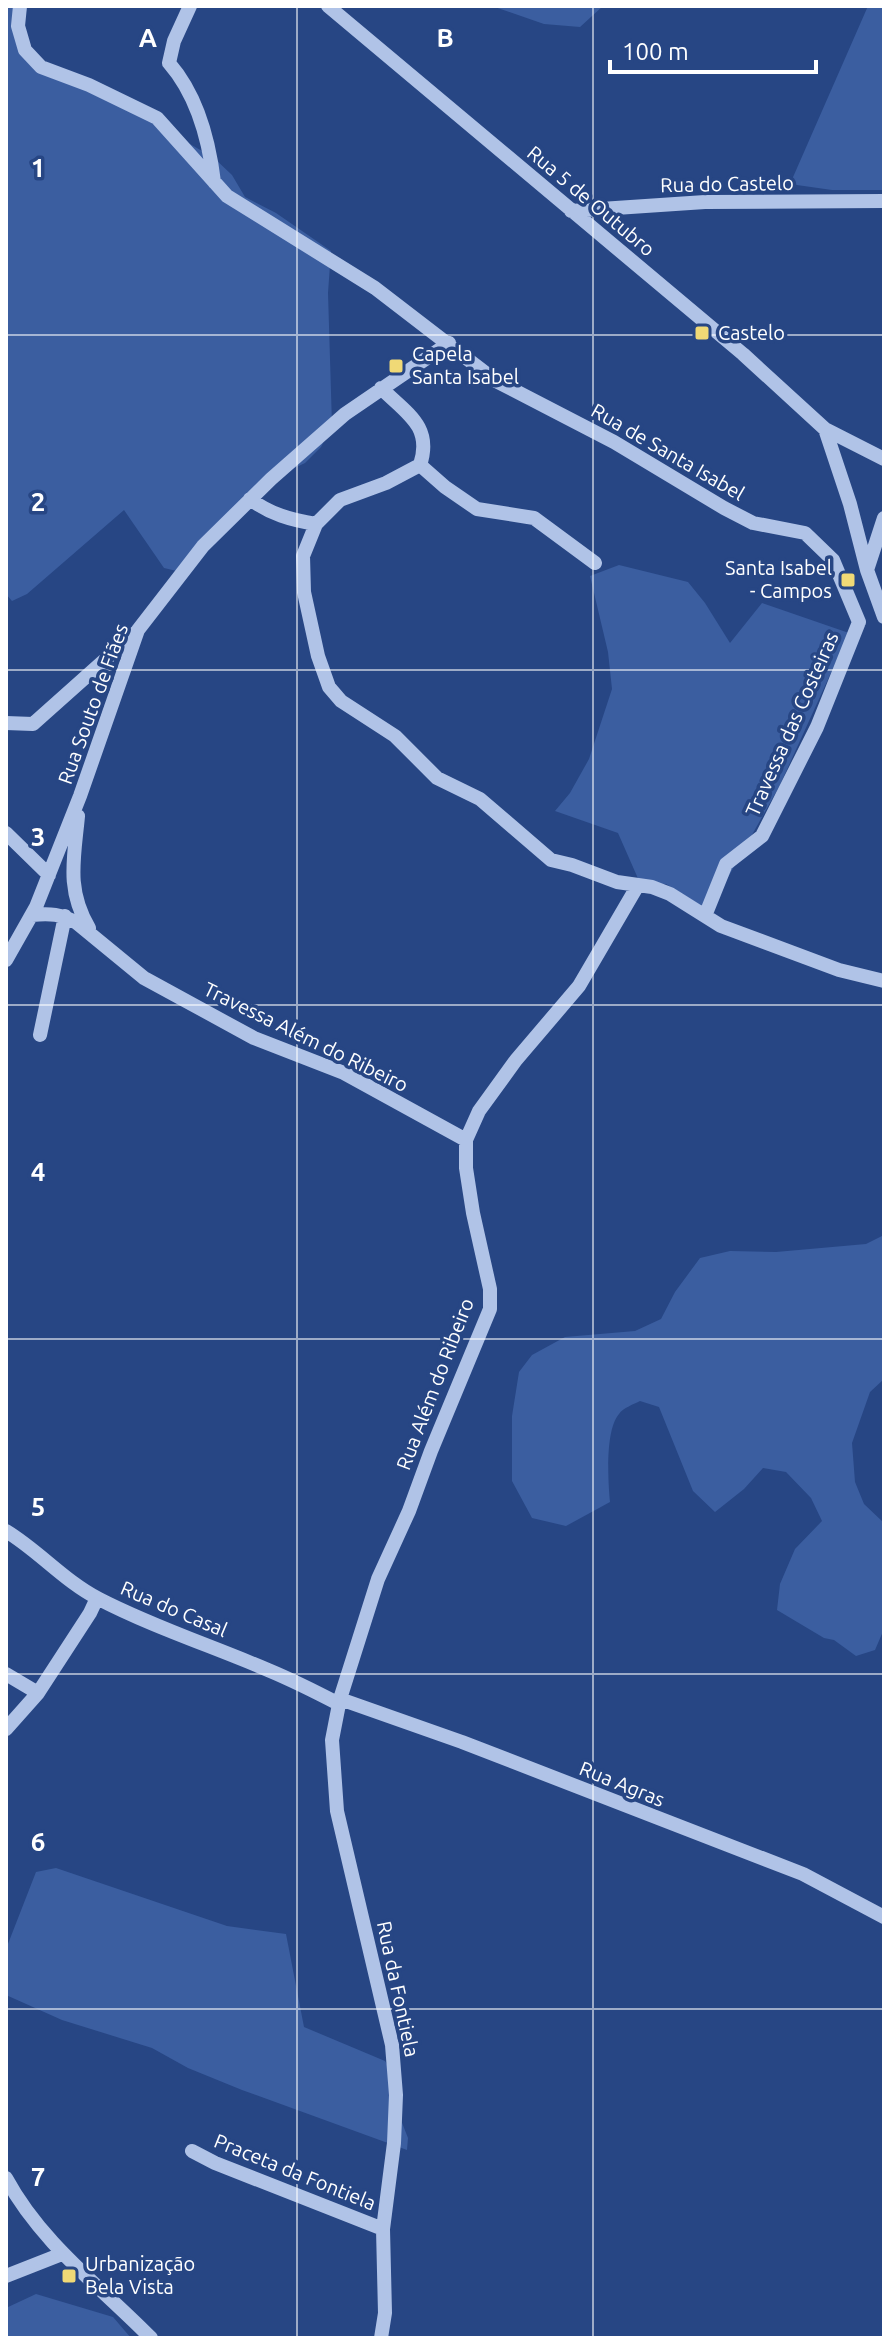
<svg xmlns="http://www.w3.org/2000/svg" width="890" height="2344" font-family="Ubuntu,sans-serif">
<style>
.green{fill:#3b5ea0}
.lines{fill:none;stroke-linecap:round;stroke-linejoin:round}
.minor{stroke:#b0c3e7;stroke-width:14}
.grid{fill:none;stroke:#fff;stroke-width:2;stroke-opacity:0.55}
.poi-dot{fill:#f0d976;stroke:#274684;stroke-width:3}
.labels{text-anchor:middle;stroke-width:7;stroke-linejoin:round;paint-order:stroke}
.street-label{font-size:20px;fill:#fff;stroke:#274684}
.poi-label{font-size:20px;fill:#fff;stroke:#274684;text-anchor:start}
.grid-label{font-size:26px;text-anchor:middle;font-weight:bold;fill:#fff;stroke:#274684;stroke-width:7;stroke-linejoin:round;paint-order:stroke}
</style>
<rect width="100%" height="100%" fill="#274684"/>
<path class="green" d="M 6,6 L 27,6 L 23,31 L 37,61 L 142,116 L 214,158 L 232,175 L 245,197 L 276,213 L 331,251 L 328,293 L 332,425 L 321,447 L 305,463 L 284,473 L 181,572 L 164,568 L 124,510 L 27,594 L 12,601 L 6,594 Z
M 492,6 L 603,6 L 580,27 L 544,24 Z
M 868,6 L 884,6 L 884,190 L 832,190 L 790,184 Z
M 619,565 L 688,582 L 705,603 L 730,643 L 762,603 L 849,633 L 779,787 L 709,911 L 666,884 L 640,883 L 618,833 L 555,811 L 570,793 L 589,759 L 612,689 L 608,652 L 590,576 Z
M 884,1235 L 884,1379 L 870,1392 L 852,1443 L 855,1482 L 864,1504 L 884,1523 L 884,1629 L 875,1650 L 856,1656 L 834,1640 L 824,1638 L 777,1610 L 780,1584 L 795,1549 L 822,1521 L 811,1498 L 786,1472 L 763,1468 L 744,1489 L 715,1512 L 693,1491 L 659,1407 L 640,1401 C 634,1404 623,1408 619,1414 C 605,1430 608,1481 610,1502 L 566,1526 L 532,1518 L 512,1481 L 512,1416 L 519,1372 L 532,1355 L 565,1337 L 635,1331 L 661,1319 L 675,1292 L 700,1258 L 730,1251 L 776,1252 L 866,1244 Z
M 56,1868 L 227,1926 L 286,1934 L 304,2027 L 385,2061 L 394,2076 L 397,2110 L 408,2138 L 407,2150 L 242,2090 L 188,2068 L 152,2048 L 62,2020 L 6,1995 L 6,1949 L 36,1872 Z
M 36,2294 L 113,2317 L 131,2338 L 6,2338 L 6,2308 Z"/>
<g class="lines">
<path class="minor" d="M 20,6 L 18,26 L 25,50 L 41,67 L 89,85 L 157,118 L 227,196 L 375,288 L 496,381 L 614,442 L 724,508 L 753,523 L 805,533 L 833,560 L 859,622
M 190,6 L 174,41 L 169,63 C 197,95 209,140 214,182
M 328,6 L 743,354 L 825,429 L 850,504 L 867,570 L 884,617
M 571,211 L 705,202 L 884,201
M 381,388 C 406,413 433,426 420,465 L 386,483 L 340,500 L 316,524 L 303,556 L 304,592 L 318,656 L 329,687 L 341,701 L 395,736 L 437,778 L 480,799 L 551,860 L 572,865 L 617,882 L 652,887 L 670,894 L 721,926 L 839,970 L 884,981
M 825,429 L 884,459
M 420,465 L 445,487 L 477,509 L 534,518 L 595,563
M 250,499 C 270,514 291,520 316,524
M 867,570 L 884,518
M 6,723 L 33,724 L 135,633
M 78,816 C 74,859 66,889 89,928
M 6,833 L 49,875
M 32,915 C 50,913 61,914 77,923 L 144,978 L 254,1038 L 344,1073 L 466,1140
M 705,916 L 726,864 L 762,836 L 817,727 L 859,622
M 6,960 L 36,907 L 80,796 L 138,630 L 203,546 L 271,479 L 345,414 L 449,343
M 40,1035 L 65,916
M 6,1531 C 39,1551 64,1581 99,1599 C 153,1627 212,1646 268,1670 C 292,1680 316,1692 339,1704
M 6,1674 L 38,1693
M 340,1699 L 462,1742 L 803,1874 L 884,1917
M 6,1729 L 38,1693 L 90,1613 L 97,1598
M 192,2151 L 215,2163 L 383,2229
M 6,2178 C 41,2243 101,2287 151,2338
M 6,2276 L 62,2254
M 381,2338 L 385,2313 L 383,2229 L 394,2143 L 396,2095 L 392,2045 L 337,1811 L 332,1740 L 340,1699 L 378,1579 L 409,1511 L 431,1451 L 490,1309 L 490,1289 L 473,1213 L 466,1168 L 466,1140 L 479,1111 L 516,1060 L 579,986 L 638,885"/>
</g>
<path class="grid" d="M 297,6 L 297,2338M 593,6 L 593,2338M 6,335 L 884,335M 6,670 L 884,670M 6,1005 L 884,1005M 6,1339 L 884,1339M 6,1674 L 884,1674M 6,2009 L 884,2009"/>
<g class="poi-dot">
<rect x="694" y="325" width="16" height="16" rx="4"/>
<rect x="388" y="358" width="16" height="16" rx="4"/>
<rect x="840" y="572" width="16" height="16" rx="4"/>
<rect x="61" y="2268" width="16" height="16" rx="4"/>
</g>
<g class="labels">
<g class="street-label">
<text transform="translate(727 184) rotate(-1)" y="7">Rua do Castelo</text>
<text transform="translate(591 201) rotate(40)" y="7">Rua 5 de Outubro</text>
<text transform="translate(668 452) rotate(30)" y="7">Rua de Santa Isabel</text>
<text transform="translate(93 704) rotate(-70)" y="7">Rua Souto de Fiães</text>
<text transform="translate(792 724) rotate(-66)" y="7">Travessa das Costeiras</text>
<text transform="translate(306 1037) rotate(26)" y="7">Travessa Além do Ribeiro</text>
<text transform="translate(435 1384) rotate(-69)" y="7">Rua Além do Ribeiro</text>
<text transform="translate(174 1609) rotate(23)" y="7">Rua do Casal</text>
<text transform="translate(622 1784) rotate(22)" y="7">Rua Agras</text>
<text transform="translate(398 1989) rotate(78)" y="7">Rua da Fontiela</text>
<text transform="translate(295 2172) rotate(22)" y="7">Praceta da Fontiela</text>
</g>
<g class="poi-label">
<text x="718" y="340">Castelo</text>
<text x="412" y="361">Capela<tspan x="412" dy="23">Santa Isabel</tspan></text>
<text x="832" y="575" text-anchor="end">Santa Isabel<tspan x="832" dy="23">- Campos</tspan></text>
<text x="85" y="2271">Urbanização<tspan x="85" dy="23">Bela Vista</tspan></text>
</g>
</g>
<g class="grid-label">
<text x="148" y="47">A</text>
<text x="445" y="47">B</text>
<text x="38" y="177">1</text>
<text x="38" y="511">2</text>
<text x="38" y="846">3</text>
<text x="38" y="1181">4</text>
<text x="38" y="1516">5</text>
<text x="38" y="1851">6</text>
<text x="38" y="2186">7</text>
</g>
<rect width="890" height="2344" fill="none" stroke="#ffffff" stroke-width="16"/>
<path d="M610 60v12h206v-12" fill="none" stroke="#ffffff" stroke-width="4"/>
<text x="622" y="60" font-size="24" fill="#ffffff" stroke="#274684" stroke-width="6" paint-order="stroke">100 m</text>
</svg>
